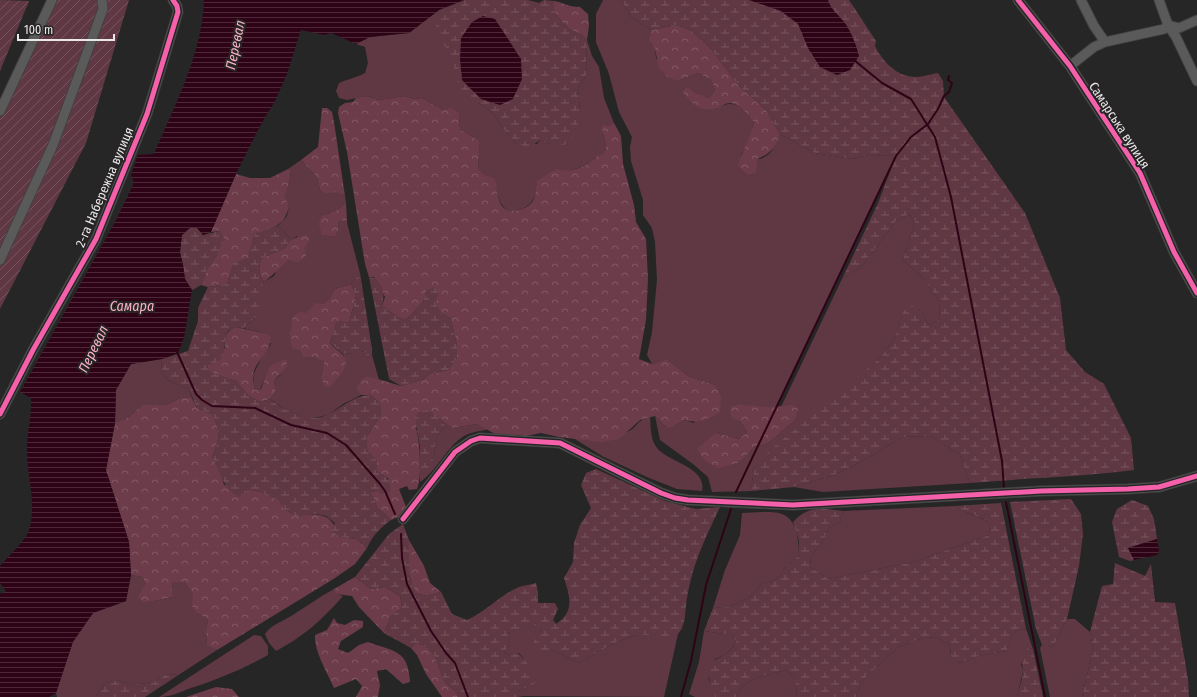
<svg xmlns="http://www.w3.org/2000/svg" width="1197" height="697" font-family="'Fira Sans Condensed',sans-serif">
<style>
.grass{fill:#603844}
.forest{fill:url(#forest-crowns)}
.wetland{fill:url(#wetland-marsh)}
.garden{fill:url(#garden-furrows)}
.water{fill:url(#water-rules)}
.lines{fill:none;stroke-linecap:round;stroke-linejoin:round}
.stream{stroke:#2f0316;stroke-width:2}
.minor-casing{stroke:#414141;stroke-width:11}
.minor{stroke:#5a5a5a;stroke-width:9}
.cycleway-casing{stroke:#272525;stroke-width:8}
.cycleway{stroke:#f560ab;stroke-width:5}
.labels{text-anchor:middle;stroke-width:4;stroke-linejoin:round;paint-order:stroke}
.street-label{font-size:13px;fill:#eae8e9;stroke:#272525}
.water-label{font-size:14px;font-style:italic;fill:#fab0c5;stroke:#272525}
</style>
<defs>
<pattern id="forest-crowns" width="20" height="18" patternUnits="userSpaceOnUse"><rect width="20" height="18" fill="#6d3c4b"/><path d="M2 6a3 3 0 1 1 6 0M12 15a3 3 0 1 1 6 0" fill="none" stroke="#825865"/></pattern>
<pattern id="wetland-marsh" width="20" height="14" patternUnits="userSpaceOnUse"><rect width="20" height="14" fill="#603844"/><path d="M1 5h8M5 5V1M11 12h8M15 12V8" fill="none" stroke="#77555f"/></pattern>
<pattern id="garden-furrows" width="10" height="10" patternUnits="userSpaceOnUse"><rect width="10" height="10" fill="#603844"/><path d="M-1 1l2-2M0 10L10 0M9 11l2-2" fill="none" stroke="#77555f"/></pattern>
<pattern id="water-rules" width="6" height="5" patternUnits="userSpaceOnUse"><rect width="6" height="5" fill="#2f0316"/><path d="M0 2.5h6" fill="none" stroke="#4d2838"/></pattern>
</defs>
<rect width="100%" height="100%" fill="#262626"/>
<path class="grass" d="M 603,0 L 621,0 L 631,17 L 651,30 L 648,40 L 655,49 L 656,58 L 678,81 L 698,73 L 711,80 L 715,90 L 709,98 L 696,93 L 687,86 L 682,91 L 716,109 C 732,98 744,107 754,121 L 751,136 L 741,155 C 745,156 752,159 757,159 C 770,159 777,144 780,134 L 815,153 L 852,159 L 868,155 L 896,156 L 777,407 L 756,407 L 740,404 L 740,421 L 747,432 L 739,439 L 716,433 L 747,455 L 753,448 L 770,442 L 795,420 L 791,404 L 781,407 L 842,279 L 862,266 L 896,221 L 909,214 L 915,221 L 903,260 L 921,276 L 939,301 L 940,319 L 929,325 L 919,309 L 903,313 L 894,339 L 879,359 L 754,469 L 751,491 L 712,492 L 708,477 L 693,464 L 660,440 L 655,416 L 668,429 L 685,420 L 694,423 L 715,385 L 688,376 L 667,359 L 652,364 L 647,355 L 652,332 L 657,280 L 655,242 L 652,228 L 643,215 L 643,200 L 631,161 L 630,147 L 632,137 L 619,112 L 609,74 L 596,42 L 596,14 Z
M 439,10 C 434,42 443,34 454,58 C 456,63 455,71 455,77 L 480,104 L 493,113 L 501,126 L 516,143 L 537,144 L 540,140 L 550,144 L 580,110 L 578,88 L 586,76 L 587,40 L 592,56 L 599,67 L 604,98 L 614,123 L 609,126 L 602,124 C 601,136 610,144 603,156 L 597,156 C 583,173 555,170 537,180 C 537,186 536,196 532,201 C 526,209 511,216 503,206 C 493,194 502,180 482,175 L 478,167 L 480,142 C 474,136 467,134 460,129 L 459,114 L 443,110 L 422,98 L 414,99 L 404,96 L 379,100 L 366,96 L 347,100 L 339,98 L 336,91 L 339,83 C 347,79 356,78 365,73 L 368,63 L 365,47 L 356,44 L 370,37 L 409,33 Z
M 301,160 L 317,177 L 320,190 L 325,194 L 336,192 L 345,196 L 346,202 C 340,210 333,213 322,215 L 323,235 L 335,237 L 339,229 L 338,223 L 341,220 L 347,223 L 360,273 L 351,284 L 335,289 L 329,299 L 323,304 L 299,350 L 303,358 L 313,357 L 324,362 L 321,377 L 331,387 C 339,377 349,368 343,354 L 347,353 L 352,354 L 361,351 L 365,352 L 367,357 L 372,355 L 379,380 L 368,376 L 356,389 L 361,395 L 343,404 L 328,415 L 308,419 L 288,411 L 270,399 L 276,392 L 274,381 L 281,374 L 264,381 L 260,389 L 255,390 L 253,375 L 263,355 L 271,344 L 264,333 L 243,328 L 254,319 L 260,288 L 264,282 L 274,276 L 278,267 L 289,260 L 298,236 L 291,239 L 278,226 L 287,216 L 289,206 L 283,196 L 289,184 L 291,172 L 288,169 Z
M 162,359 C 159,382 172,382 189,389 L 192,398 L 180,398 L 166,405 L 142,405 L 129,417 L 115,423 L 116,390 L 131,364 Z
M 650,417 C 651,428 650,439 657,448 C 668,462 707,467 702,491 L 677,489 L 649,478 L 604,457 L 573,438 C 584,439 620,436 629,431 C 639,426 635,421 650,417 Z
M 442,419 L 453,428 L 477,424 L 489,429 C 481,431 471,432 464,436 C 446,447 438,470 420,482 L 419,469 L 426,469 C 440,455 432,454 436,440 C 437,435 442,430 445,426 Z
M 931,436 L 960,455 L 970,483 L 823,492 L 794,487 L 834,475 L 868,458 L 902,437 Z
M 955,506 C 966,514 978,515 990,523 L 989,535 L 913,562 L 828,579 L 811,567 L 810,556 L 821,545 L 829,528 L 840,522 L 843,511 Z
M 763,512 C 769,512 777,512 782,514 C 797,519 799,542 799,555 L 783,570 L 781,575 L 773,581 L 763,583 L 750,597 L 729,607 L 713,608 L 725,570 L 740,535 L 742,513 Z
M 131,575 L 143,577 L 145,585 L 144,603 L 173,597 L 172,582 L 184,582 L 193,594 L 197,613 L 208,620 L 206,632 L 207,646 L 217,650 L 180,674 L 165,675 L 153,682 L 132,685 L 117,680 L 106,683 L 95,697 L 57,697 L 56,693 L 73,641 L 93,613 L 126,601 Z
M 334,589 L 337,594 L 343,596 C 322,620 304,636 276,651 L 269,643 L 265,634 C 272,624 282,622 291,616 C 306,607 319,597 334,589 Z
M 1067,619 L 1075,619 L 1090,632 L 1093,648 L 1082,697 L 1050,697 L 1040,648 L 1042,645 L 1053,647 Z
M 533,623 L 541,630 L 533,645 L 553,650 L 578,663 C 598,653 617,639 638,635 C 653,632 661,642 678,634 L 664,697 L 517,696 L 517,691 L 527,688 L 524,659 L 519,653 L 509,655 L 504,652 L 510,644 L 508,633 Z
M 1026,629 L 1033,649 L 1028,648 L 1021,664 L 1023,671 L 1017,697 L 856,697 L 861,682 L 898,647 L 923,638 L 937,637 L 950,646 L 951,656 L 958,663 L 967,661 L 977,656 L 1007,651 L 1010,640 L 1016,631 Z
M 704,631 L 731,635 L 736,641 C 732,651 725,655 715,659 L 708,678 L 715,691 L 715,697 L 695,697 L 689,694 L 699,662 Z
M 254,635 L 261,636 L 268,646 L 268,655 C 243,669 216,680 188,689 C 178,693 170,697 159,697 Z
M 786,670 L 795,679 L 797,697 L 737,697 C 742,677 769,675 786,670 Z"/>
<path class="forest" d="M 554,1 C 565,3 568,7 580,7 L 588,14 L 589,26 L 587,40 C 580,31 573,33 566,26 C 561,22 558,16 554,11 Z
M 677,25 L 692,31 L 712,50 L 739,86 L 766,110 L 780,134 C 777,147 770,154 757,159 L 756,172 L 748,175 L 738,166 C 742,150 751,138 754,122 C 748,114 740,104 730,103 C 724,103 720,108 715,109 C 699,112 691,103 682,91 L 687,86 L 696,93 L 709,98 L 715,90 L 711,80 L 698,73 L 678,81 L 668,77 L 659,68 L 655,49 L 648,40 L 651,30 Z
M 366,96 L 379,100 L 404,96 L 414,99 L 422,98 L 443,110 L 452,108 L 459,114 L 460,129 C 467,134 474,136 480,142 L 478,167 L 482,174 L 495,179 C 497,187 497,199 502,206 C 511,216 529,209 534,199 C 536,193 536,186 537,180 L 557,169 C 569,174 589,166 597,156 L 603,155 C 610,144 601,136 602,124 L 609,126 L 614,123 L 621,136 L 623,164 L 634,205 L 636,222 L 646,239 L 648,279 L 646,320 L 639,359 L 652,364 L 667,359 L 688,376 L 715,385 L 721,397 L 720,412 C 708,419 699,424 685,420 L 668,429 L 655,416 L 640,420 L 619,439 L 601,442 L 559,437 L 541,433 L 526,436 L 497,435 L 477,424 L 453,428 L 428,410 L 416,428 C 420,440 422,478 417,489 L 409,490 L 407,486 L 399,489 L 406,507 L 403,515 L 391,520 L 384,513 L 377,508 L 375,501 L 370,492 L 376,491 L 389,479 L 377,471 L 377,461 C 374,458 368,453 367,449 C 360,428 399,415 370,395 L 361,395 L 356,389 L 361,380 L 368,376 L 401,386 L 424,379 L 430,374 L 448,370 L 457,358 L 457,345 L 451,319 L 438,310 L 436,302 L 427,290 L 423,302 L 406,320 L 398,317 L 382,306 L 385,297 L 374,277 L 369,277 L 365,264 L 347,152 L 338,113 L 339,107 L 345,103 L 353,102 L 356,98 Z
M 322,108 L 327,108 L 332,112 L 334,122 L 345,196 L 336,192 L 325,194 L 320,190 L 317,177 L 301,160 L 318,147 Z
M 288,169 L 291,171 L 289,184 L 284,196 L 289,206 C 285,226 272,229 255,234 L 248,258 L 233,264 L 227,284 L 208,287 L 201,285 L 207,269 L 217,255 L 220,231 L 211,232 L 236,174 L 250,178 L 270,178 Z
M 346,202 L 347,223 L 341,220 L 338,223 L 339,229 L 335,237 L 322,235 L 319,224 L 322,215 C 333,213 340,210 346,202 Z
M 306,235 L 310,240 L 304,248 L 306,256 L 298,262 L 289,260 C 279,267 274,275 264,282 C 258,273 258,267 262,258 L 285,248 L 291,239 Z
M 351,284 L 356,296 L 349,323 L 338,321 L 330,343 C 334,348 338,350 342,354 C 353,365 337,379 331,387 L 324,386 L 321,377 L 324,362 L 313,357 L 303,358 L 299,350 L 292,348 L 290,334 L 293,316 L 300,312 L 307,313 L 315,303 L 323,304 L 329,299 L 335,289 Z
M 235,327 L 264,333 L 271,337 C 271,351 256,361 253,374 C 252,378 255,386 255,390 L 261,389 L 270,366 L 286,359 L 287,366 L 274,381 L 276,392 L 270,399 L 260,402 L 249,396 L 236,381 L 209,372 L 207,366 L 225,348 C 224,338 225,332 235,327 Z
M 180,398 L 192,398 L 197,408 L 212,414 C 221,431 220,439 212,457 L 219,468 L 224,485 C 242,488 263,490 278,500 C 284,504 282,509 293,514 C 297,516 301,515 305,515 C 326,513 333,518 339,537 L 356,539 L 367,548 L 355,564 L 335,578 L 217,650 L 207,646 L 206,631 L 208,620 L 197,613 L 192,606 L 193,594 L 184,582 L 172,582 L 173,597 L 144,603 L 138,597 L 145,585 L 143,577 L 131,575 L 129,542 L 106,470 L 115,423 L 129,417 L 142,405 L 166,405 Z
M 740,404 C 757,407 774,409 791,404 L 798,409 L 795,420 L 770,442 L 753,448 L 747,455 L 737,463 L 718,468 L 704,460 L 697,449 L 716,433 L 739,439 L 747,432 L 740,421 L 733,419 L 730,412 L 731,407 Z
M 409,540 L 424,566 L 430,583 L 441,592 L 427,596 L 415,593 L 409,574 Z
M 355,577 L 371,589 L 385,587 L 400,596 L 402,608 L 390,617 L 384,633 L 359,607 L 352,596 L 336,594 L 334,589 Z
M 334,618 L 337,623 L 345,625 L 354,620 L 363,621 L 363,627 L 341,641 L 338,649 L 348,653 L 359,645 L 368,642 C 394,652 408,649 410,682 L 403,684 L 386,669 L 377,671 L 380,685 L 378,697 L 356,697 L 362,686 L 356,679 L 334,688 C 327,672 314,651 315,635 L 327,630 Z
M 415,644 C 438,644 436,668 446,683 C 451,689 456,689 458,697 L 442,697 L 426,674 L 417,655 L 411,648 Z
M 216,687 L 232,689 L 239,697 L 186,697 Z"/>
<path class="wetland" d="M 464,0 L 528,0 L 539,3 L 544,0 L 554,1 L 554,11 C 558,16 561,22 566,26 C 573,33 580,31 587,40 L 586,76 L 578,88 L 580,110 L 577,129 L 571,139 L 564,145 L 550,144 L 540,140 L 529,148 L 516,143 L 501,126 L 493,113 L 463,92 L 455,77 L 454,59 L 438,36 L 436,26 L 439,10 Z
M 621,0 L 849,0 L 876,41 L 875,46 C 883,62 897,77 916,77 C 923,77 931,74 938,73 L 943,81 L 944,97 L 1025,213 L 1060,298 L 1066,350 L 1085,372 L 1104,384 L 1131,438 L 1134,470 C 1080,477 1025,478 970,483 L 960,455 L 931,436 L 902,437 L 868,458 L 834,475 L 794,487 L 751,491 L 754,469 L 770,450 L 879,359 L 894,339 L 903,312 L 910,305 L 919,309 L 929,325 L 940,319 L 939,301 L 921,276 L 903,260 L 915,221 L 909,214 L 896,221 L 862,266 L 842,279 L 878,203 L 896,156 L 868,155 L 852,159 L 815,153 L 780,134 L 766,110 L 739,86 L 712,50 L 692,31 L 677,25 L 651,30 L 631,17 Z
M 278,226 L 291,239 L 285,248 L 262,258 C 258,267 258,273 264,282 C 258,291 262,297 261,306 C 260,315 249,323 243,328 C 216,326 230,346 221,358 C 218,362 211,364 207,366 L 209,371 L 236,381 L 249,396 L 260,402 L 270,399 C 285,411 311,425 329,414 C 344,406 353,396 370,395 C 399,415 360,428 367,449 C 368,453 374,458 377,461 L 377,471 C 386,477 392,480 390,492 L 384,495 L 376,491 L 370,492 L 375,501 L 377,508 L 384,513 L 391,520 C 380,528 373,535 367,548 L 356,539 L 339,537 L 331,530 L 335,523 L 326,516 L 316,514 L 296,516 L 284,509 L 279,501 L 262,493 L 249,490 L 239,497 C 222,488 221,472 212,457 C 220,439 221,431 212,414 L 197,408 L 189,389 C 172,382 159,382 162,359 L 188,351 L 198,321 L 198,308 L 208,287 L 227,284 L 233,263 L 248,258 L 255,234 Z
M 190,228 L 197,228 L 203,235 L 220,231 L 224,238 L 217,255 L 207,269 L 201,285 L 192,290 L 185,279 L 183,265 L 180,252 L 182,235 Z
M 360,273 L 372,349 L 372,355 L 367,357 L 365,352 L 362,351 L 358,355 L 347,353 L 343,354 L 330,343 L 332,339 L 335,323 L 338,321 L 349,323 L 356,296 L 351,284 Z
M 369,277 C 384,279 385,295 382,306 L 398,317 L 406,320 L 423,302 L 427,290 L 434,287 L 439,293 L 436,302 L 438,310 L 451,319 L 457,345 L 457,358 L 448,370 L 430,374 L 424,379 L 401,386 L 389,379 Z
M 428,410 L 442,419 L 445,426 C 442,430 437,435 436,440 C 432,453 440,455 426,470 L 419,469 L 420,447 L 415,417 L 419,412 Z
M 596,469 L 665,501 L 696,509 L 720,507 C 704,541 691,567 686,605 C 685,614 685,627 678,634 C 668,644 651,633 639,635 C 621,637 596,654 578,663 L 553,650 L 538,651 L 532,645 L 541,630 L 533,624 L 508,633 L 510,644 L 504,652 L 509,655 L 518,653 L 530,666 L 535,683 L 527,688 L 517,691 L 517,696 L 524,697 L 458,697 C 456,689 451,689 446,683 C 436,668 438,644 415,644 L 411,648 L 384,633 L 390,617 L 402,608 L 400,596 L 385,587 L 371,589 L 355,577 L 389,534 L 403,524 L 409,540 L 409,574 L 415,593 L 427,596 L 441,592 L 452,614 L 467,620 C 486,612 499,596 517,588 C 523,585 530,585 536,583 L 538,592 L 538,603 L 555,603 L 558,609 L 553,620 L 556,624 C 575,612 570,596 564,578 L 573,562 L 574,543 L 580,525 L 591,508 L 581,485 L 586,473 Z
M 1071,499 L 1081,514 L 1083,534 L 1079,566 L 1067,619 L 1053,647 L 1042,645 L 1036,629 L 1010,502 Z
M 1132,500 L 1148,506 L 1154,519 L 1157,539 L 1128,548 L 1134,560 L 1130,561 L 1119,557 L 1112,522 L 1117,509 Z
M 1001,503 L 1026,629 L 1016,631 L 1010,640 L 1007,651 L 978,656 L 967,661 L 957,663 L 951,656 L 950,646 L 937,637 L 923,638 L 898,647 L 861,682 L 856,697 L 797,697 L 795,679 L 786,670 C 769,675 742,677 737,697 L 715,697 C 715,686 705,679 709,667 C 713,656 730,658 736,641 L 731,635 L 704,631 L 713,608 L 729,607 L 750,597 L 763,583 L 773,581 L 781,575 L 783,570 L 799,555 L 799,541 L 793,522 C 809,505 821,508 843,511 L 840,522 L 829,528 L 821,545 L 810,556 L 811,567 L 828,579 L 913,562 L 989,535 L 990,523 C 979,515 966,514 955,506 Z
M 1115,563 L 1145,576 L 1151,564 L 1155,602 L 1175,603 L 1188,679 L 1189,697 L 1082,697 L 1093,648 L 1090,632 L 1102,586 L 1113,584 Z
M 1028,648 L 1033,649 L 1043,697 L 1017,697 C 1018,690 1021,685 1022,678 C 1025,664 1017,661 1028,648 Z
M 180,674 L 145,697 L 95,697 L 106,683 L 117,680 L 132,685 L 153,682 L 165,675 Z"/>
<path class="garden" d="M 0,0 L 29,1 L 0,71 Z
M 53,0 L 129,0 L 86,143 L 0,309 L 0,118 Z"/>
<path class="water" d="M 204,0 L 464,0 L 439,10 L 409,33 L 370,37 L 356,44 L 331,33 L 324,35 L 301,30 L 287,74 L 275,101 L 260,126 L 236,174 L 211,232 L 203,235 L 197,228 L 190,228 L 182,235 L 180,252 L 183,265 L 185,279 L 192,290 L 184,338 L 178,353 L 162,359 L 131,364 L 116,390 L 115,423 L 106,470 L 129,542 L 131,575 L 126,601 L 93,613 L 73,642 L 56,693 L 49,697 L 0,697 L 0,594 L 6,591 L 0,583 L 0,566 C 8,557 26,540 29,530 C 37,504 27,477 27,450 C 27,432 32,416 31,398 L 20,392 L 115,222 L 134,183 L 131,175 L 138,155 L 154,154 C 175,104 202,55 204,0 Z
M 749,0 L 828,0 C 831,10 839,15 845,23 C 852,34 856,44 859,56 L 850,70 L 837,75 L 820,67 L 808,48 L 798,24 L 781,11 Z
M 483,16 L 495,19 L 521,59 L 522,79 L 513,99 L 500,105 L 481,99 L 462,80 L 460,59 L 461,38 L 472,22 Z
M 1157,539 L 1159,550 L 1157,555 L 1134,560 L 1128,548 Z"/>
<g class="lines">
<path class="stream" d="M 854,60 L 882,83 L 911,99 L 935,137 L 951,197 L 1002,461 L 1004,489
M 177,352 L 196,394 L 202,400 L 212,406 L 255,408 L 291,425 L 327,433 L 346,445 L 380,484 L 385,491 L 395,514
M 736,492 L 896,156 L 911,137 L 928,124 L 938,109 L 944,96 L 949,92 L 952,83 L 948,80 L 949,76
M 1006,502 L 1045,697
M 401,534 L 402,558 L 407,584 L 431,631 L 446,653 L 455,663 L 468,697
M 681,697 L 691,661 L 706,585 L 731,509"/>
<defs>
<path id="minor" d="M 1018,0 L 1070,66 L 1140,173 L 1174,252 L 1197,293
M 1081,0 L 1094,26 L 1105,42
M 1159,0 L 1168,25 L 1176,37 L 1197,81
M 1070,66 L 1094,47 L 1105,42 L 1164,29 L 1168,25 L 1179,28 L 1197,20
M 0,111 L 52,0
M 0,260 L 53,145 L 103,9 L 102,0
M 0,414 L 33,350 L 96,239 L 147,114 L 178,12 L 177,6 L 173,0
M 403,519 L 455,452 L 471,441 L 480,438 L 560,443 L 661,493 L 675,498 L 688,500 L 793,505 L 1041,491 L 1128,489 L 1159,487 L 1197,476"/>
</defs>
<use href="#minor" class="minor-casing"/>
<use href="#minor" class="minor"/>
<defs>
<path id="cycleway" d="M 1018,0 L 1070,66 L 1140,173 L 1174,252 L 1197,293
M 0,414 L 33,350 L 96,239 L 147,114 L 178,12 L 177,6 L 173,0
M 403,519 L 455,452 L 471,441 L 480,438 L 560,443 L 661,493 L 675,498 L 688,500 L 793,505 L 1041,491 L 1128,489 L 1159,487 L 1197,476"/>
</defs>
<use href="#cycleway" class="cycleway-casing"/>
<use href="#cycleway" class="cycleway"/>
</g>
<g class="labels">
<g class="street-label">
<text transform="translate(1120 125) rotate(57)" y="5">Самарська вулиця</text>
<text transform="translate(104 187) rotate(-67)" y="5">2-га Набережна вулиця</text>
</g>
<g class="water-label">
<text transform="translate(235 45) rotate(-78)" y="5">Перевал</text>
<text x="132" y="311">Самара</text>
<text transform="translate(93 349) rotate(-64)" y="5">Перевал</text>
</g>
</g>
<path d="M18 34v6h96v-6" fill="none" stroke="#eae8e9" stroke-width="2"/>
<text x="24" y="34" font-size="12" fill="#eae8e9" stroke="#272525" stroke-width="3" paint-order="stroke">100 m</text>
</svg>
